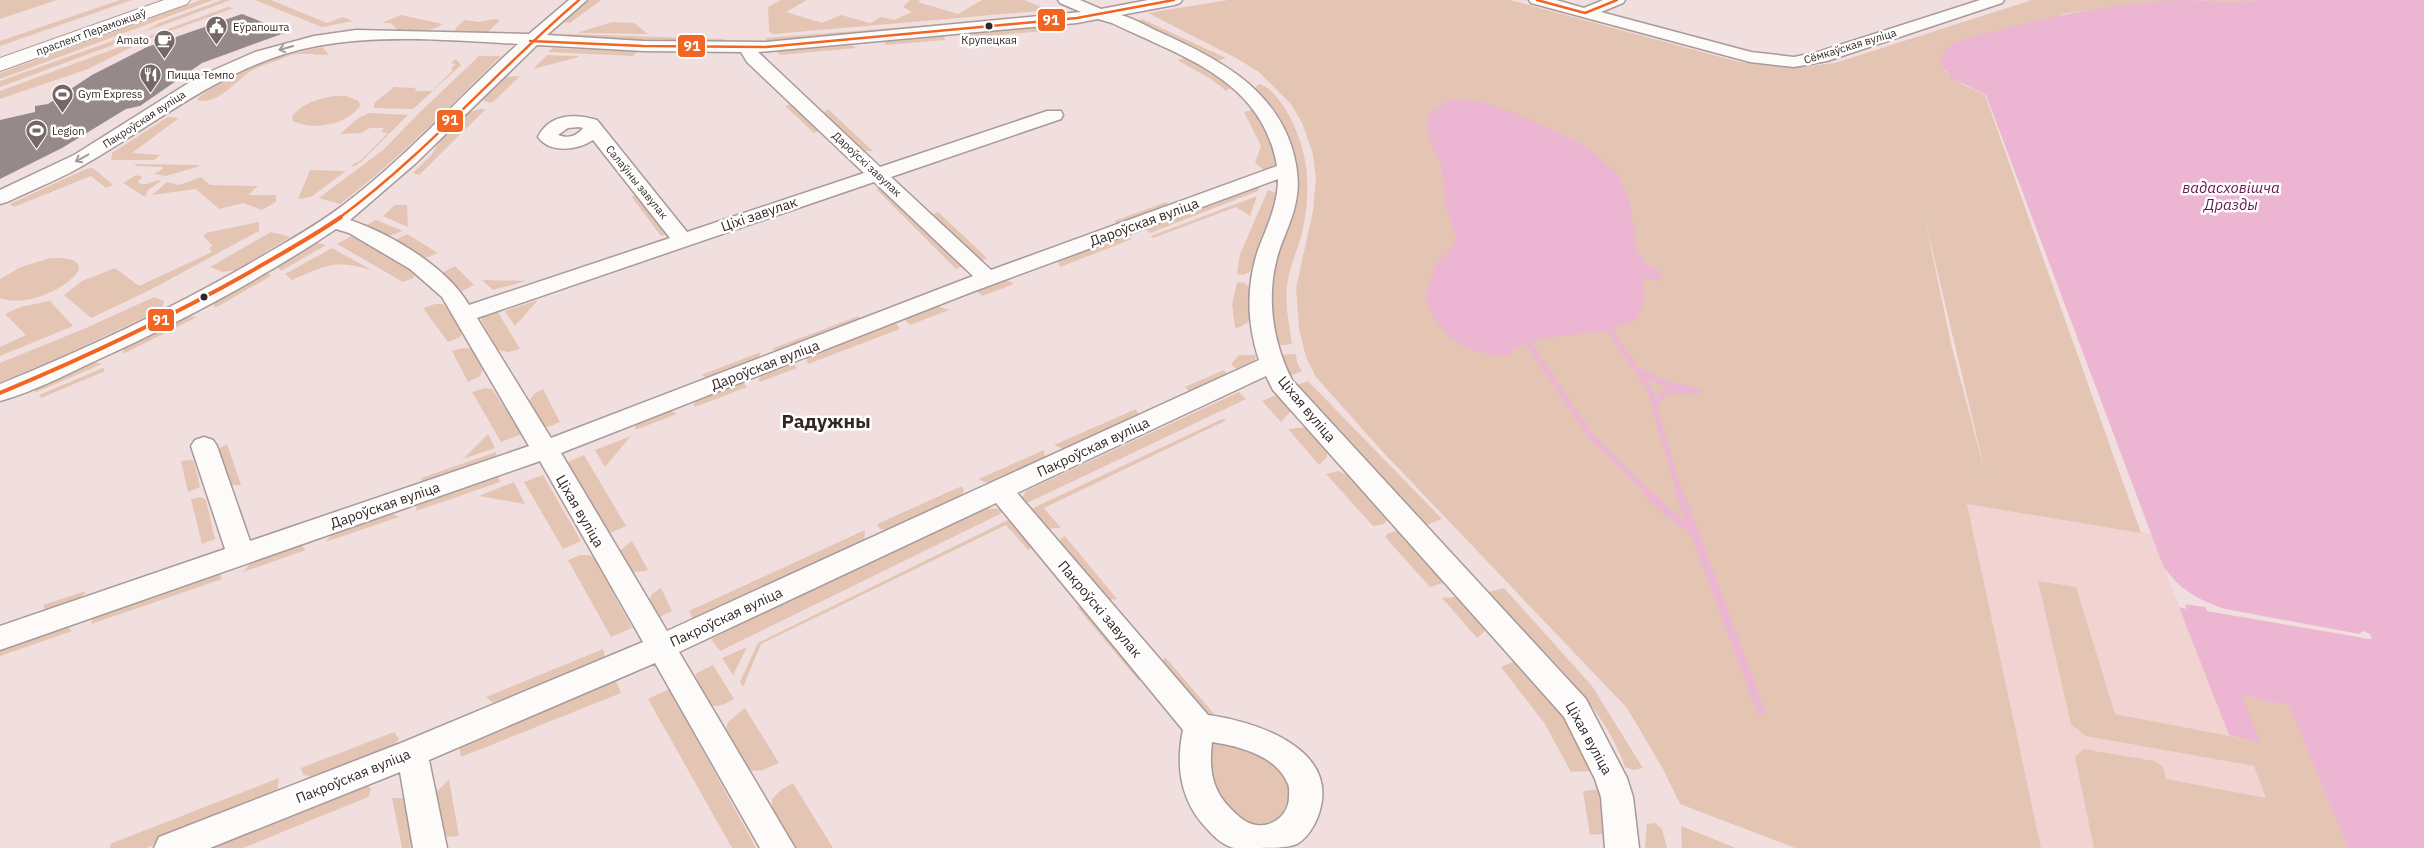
<svg xmlns="http://www.w3.org/2000/svg" width="2424" height="848" font-family="'IBM Plex Sans',sans-serif">
<style>
.built{fill:#f1d3d1}
.green{fill:#e4c5b4;fill-rule:evenodd}
.water{fill:#ecb5d1}
.pier{fill:#f0dfde}
.lines{fill:none;stroke-linecap:round;stroke-linejoin:round}
.stream-far1{stroke:#ecb5d1;stroke-width:5.5}
.stream{stroke:#ecb5d1;stroke-width:8}
.building{fill:#96898a}
.minor-casing{stroke:#a79a99;stroke-width:3}
.primary-casing{stroke:#a79a99;stroke-width:2}
.minor{fill:#fdfafa;fill-rule:evenodd}
.primary{fill:#fdfafa;fill-rule:evenodd}
.bus-1-far1-casing{stroke:#fff;stroke-width:5}
.bus-1-casing{stroke:#fff;stroke-width:8}
.bus-1-far1{stroke:#f26522;stroke-width:2.5}
.bus-1{stroke:#f26522;stroke-width:4}
.oneway{stroke:#a29b9b}
.bus-dot{fill:#332726;stroke:#fff;stroke-width:2}
.labels{text-anchor:middle;stroke-width:5;stroke-linejoin:round;paint-order:stroke}
.far-poi-label{font-size:11px;fill:#332726;stroke:#fff;text-anchor:start}
.far-street-label{font-size:11px;fill:#332726;stroke:#fff}
.far-bus-label{font-size:11px;fill:#332726;stroke:#fff}
.street-label{font-size:14px;fill:#332726;stroke:#fff}
.water-label{font-size:15px;font-style:italic;fill:#67174c;stroke:#fff}
.district-label{font-size:19px;font-weight:bold;fill:#332726;stroke:#fff}
.line-badge{stroke:#fff;stroke-width:2}
.badge-label{font-size:14px;text-anchor:middle;font-weight:bold;fill:#fff}
</style>
<rect width="100%" height="100%" fill="#f0dfde"/>
<path class="built" d="M 1967,503 L 2152,534 L 2179,607 L 2367,635 L 2343,640 L 2289,687 L 2348,848 L 2040,848 Z"/>
<path class="green" d="M 0,0 L 57,0 L 0,19 Z
M 120,0 L 132,0 L 0,46 L 0,41 Z
M 201,0 L 213,0 L 0,79 L 0,73 Z
M 222,0 L 231,0 L 144,32 L 159,23 Z
M 255,0 L 271,0 L 327,23 L 343,17 L 353,21 L 322,27 Z
M 590,0 L 601,0 L 570,23 L 560,22 Z
M 781,0 L 807,0 L 786,12 L 822,23 L 841,15 L 870,23 L 881,17 L 894,20 L 912,12 L 903,7 L 910,0 L 921,0 L 918,2 L 958,14 L 982,0 L 1024,0 L 1049,10 L 774,34 L 769,32 L 768,7 Z
M 1228,0 L 1510,0 L 1739,62 L 1791,68 L 1835,63 L 2032,0 L 2256,0 L 2234,2 L 2190,0 L 2141,3 L 2064,14 L 1945,71 L 1962,84 L 1985,95 L 2141,533 L 1967,504 L 2041,848 L 1795,848 L 1680,804 L 1663,769 L 1627,708 L 1382,451 L 1316,377 L 1306,357 L 1299,329 L 1296,288 L 1313,211 L 1316,179 L 1313,154 L 1303,125 L 1291,104 L 1259,72 L 1236,58 L 1148,13 ZM 1923,210 L 1923,211 L 1986,476 L 1952,348 Z
M 228,7 L 234,8 L 148,39 L 88,69 L 0,99 L 0,91 Z
M 401,15 L 442,24 C 429,34 413,30 397,30 L 391,23 L 382,23 Z
M 494,19 L 500,20 L 487,33 L 456,32 L 455,29 L 464,20 L 479,22 Z
M 1142,19 L 1226,58 L 1217,61 L 1133,23 Z
M 612,22 L 634,23 L 648,34 L 577,33 Z
M 956,23 L 917,30 L 766,43 L 766,38 Z
M 1041,27 L 1044,31 L 967,38 L 967,33 Z
M 567,34 L 723,39 L 726,40 L 724,44 L 563,38 Z
M 129,35 L 132,35 L 113,45 L 0,87 L 0,81 Z
M 944,36 L 945,40 L 885,45 L 885,41 Z
M 851,45 L 856,48 L 780,55 L 775,51 Z
M 322,47 L 329,55 C 316,55 298,51 286,57 C 276,62 264,64 253,70 C 236,79 219,106 197,100 C 200,95 207,92 212,88 C 246,66 283,55 322,47 Z
M 553,48 L 637,52 L 633,56 L 548,52 Z
M 547,55 L 578,56 L 579,57 L 533,69 Z
M 479,56 L 501,56 C 449,107 398,160 340,204 L 319,198 L 383,150 L 419,113 Z
M 1185,58 L 1232,87 L 1226,91 L 1211,79 L 1177,60 Z
M 456,59 L 461,65 L 413,109 L 374,108 L 374,103 L 394,87 L 416,88 L 415,91 L 432,91 L 453,70 L 451,69 L 455,64 L 451,63 Z
M 520,76 L 493,102 L 490,103 L 481,99 L 504,77 Z
M 1259,84 C 1270,86 1280,101 1286,110 C 1308,148 1312,185 1303,228 C 1300,245 1291,262 1288,280 C 1284,301 1289,323 1292,344 L 1275,346 L 1268,297 L 1275,265 L 1292,210 L 1254,89 Z
M 334,96 L 346,96 L 359,101 L 360,106 C 347,125 312,131 293,121 L 292,116 C 303,103 317,99 334,96 Z
M 789,105 L 796,106 L 819,131 L 814,133 L 785,106 Z
M 480,109 L 486,109 L 419,175 L 413,173 L 432,154 L 440,140 L 467,113 Z
M 828,109 L 873,151 L 861,151 L 822,114 Z
M 1252,110 C 1266,125 1273,144 1275,165 L 1264,170 L 1255,163 L 1261,146 L 1244,112 Z
M 369,113 L 408,115 L 362,161 L 355,166 L 350,166 L 361,160 L 388,133 L 381,132 L 384,128 L 370,128 L 361,133 L 340,134 L 357,119 Z
M 168,117 L 179,118 L 132,153 L 160,155 L 154,160 L 111,160 L 112,153 Z
M 134,164 L 200,165 L 197,167 L 166,176 L 154,174 L 163,169 L 162,167 L 137,166 Z
M 93,168 L 113,185 L 106,188 L 91,176 L 14,207 L 10,204 L 86,169 Z
M 310,170 L 346,171 L 311,197 L 298,199 Z
M 136,175 L 143,177 L 138,181 L 140,184 L 147,184 L 158,180 L 161,181 L 148,190 L 145,197 L 123,183 Z
M 201,177 L 210,185 L 258,186 L 248,195 L 276,195 L 276,202 L 262,210 L 243,203 L 219,209 L 196,189 L 152,195 L 167,182 L 179,185 Z
M 1261,185 L 1258,191 L 1150,233 L 1144,228 Z
M 882,187 L 965,265 L 956,269 L 876,189 Z
M 1268,190 L 1276,193 L 1275,203 L 1250,272 L 1243,275 L 1237,274 L 1240,254 Z
M 639,195 L 670,233 L 661,236 L 631,196 Z
M 1257,196 L 1250,216 L 1236,207 L 1153,238 L 1151,236 Z
M 1166,202 L 1171,207 L 1120,226 L 1114,221 Z
M 395,205 L 407,205 L 408,227 L 383,216 Z
M 938,212 L 987,258 L 979,262 L 933,218 L 932,215 Z
M 376,220 L 403,231 L 386,237 L 365,226 Z
M 259,222 L 259,231 L 150,290 L 91,318 L 64,295 L 82,281 L 115,268 L 139,286 L 212,252 L 209,248 L 213,246 L 203,236 L 206,233 Z
M 271,232 L 290,237 L 236,270 L 223,272 L 210,267 Z
M 355,234 L 398,259 L 416,273 L 413,278 L 403,282 L 337,244 Z
M 407,234 L 438,253 L 426,258 L 394,241 Z
M 1121,237 L 1128,237 L 1132,239 L 1060,267 L 1058,262 L 1064,258 Z
M 311,241 L 326,245 L 281,271 L 276,265 Z
M 332,248 L 373,271 C 335,259 327,265 292,280 L 285,274 Z
M 50,258 L 63,258 L 73,260 L 78,264 L 79,270 C 65,291 25,307 0,298 L 0,279 L 21,267 Z
M 455,266 L 474,285 L 462,291 L 442,273 Z
M 261,274 L 269,274 L 271,276 L 215,308 L 213,303 L 214,299 Z
M 482,280 L 526,281 L 493,290 Z
M 1003,281 L 1009,281 L 1014,284 L 982,296 L 977,291 Z
M 1237,282 L 1244,283 L 1251,289 L 1250,321 L 1240,327 L 1235,328 L 1232,304 Z
M 154,297 L 164,301 L 162,309 L 60,357 L 0,382 L 0,363 L 86,328 Z
M 538,300 L 515,326 L 505,311 Z
M 50,301 L 73,326 L 0,356 L 0,347 L 26,335 L 5,314 L 20,307 Z
M 435,304 L 443,304 L 464,330 L 460,337 L 448,342 L 423,308 Z
M 937,306 L 949,310 L 910,325 L 904,319 Z
M 495,307 L 520,349 L 508,352 L 498,350 L 481,320 L 483,315 Z
M 185,316 L 197,317 L 123,354 L 123,347 Z
M 859,316 L 858,324 L 779,352 L 771,349 Z
M 895,322 L 900,329 L 808,364 L 806,357 L 811,354 Z
M 463,348 L 476,349 L 484,366 L 480,376 L 468,382 L 452,351 Z
M 761,352 L 757,362 L 709,379 L 701,375 Z
M 1296,354 L 1297,363 L 1302,371 L 1287,377 L 1279,355 Z
M 1239,355 L 1256,355 C 1255,365 1247,368 1239,372 L 1231,364 Z
M 92,362 L 102,364 L 34,393 L 38,386 Z
M 785,364 L 793,364 L 797,368 L 760,382 L 758,380 L 763,373 Z
M 103,368 L 105,371 L 41,398 L 39,395 Z
M 1224,370 L 1230,378 L 1190,392 L 1185,387 Z
M 1308,381 L 1442,519 L 1423,526 L 1294,386 Z
M 743,383 L 747,387 L 695,407 L 693,405 L 697,399 Z
M 485,388 L 492,389 L 522,434 L 501,442 L 472,392 Z
M 543,389 L 560,422 L 543,429 L 529,401 L 535,393 Z
M 1239,392 L 1246,399 L 1023,505 L 1020,501 L 1026,491 Z
M 1276,395 L 1292,410 L 1281,422 L 1262,401 Z
M 1136,409 L 1139,415 L 1066,450 L 1054,445 Z
M 670,410 L 677,414 L 635,430 L 636,423 Z
M 1222,419 L 1227,420 L 1044,508 L 1061,528 L 1044,529 L 1029,510 Z
M 1307,427 L 1327,445 L 1327,457 L 1319,465 L 1288,429 Z
M 488,434 L 495,448 L 463,459 Z
M 631,436 L 605,467 L 595,450 Z
M 227,444 L 241,485 L 227,485 L 218,449 Z
M 1044,450 L 1045,457 L 1041,463 C 1024,470 995,492 979,479 Z
M 496,452 L 496,460 L 423,486 L 421,478 Z
M 584,455 L 626,526 L 608,534 L 568,462 Z
M 191,460 L 194,461 L 200,487 L 188,492 L 181,461 Z
M 1338,471 L 1350,476 L 1388,519 L 1384,524 L 1373,526 L 1326,474 Z
M 497,473 L 500,482 L 416,511 L 417,504 Z
M 543,475 L 581,541 L 563,549 L 524,482 Z
M 514,482 L 525,504 L 479,496 Z
M 962,486 L 964,491 L 957,501 L 887,530 L 880,529 L 877,524 Z
M 201,497 L 206,500 L 215,539 L 202,544 L 191,499 Z
M 981,508 L 1000,509 L 1004,512 L 720,651 L 711,639 Z
M 390,513 L 399,517 L 325,542 L 335,532 Z
M 1010,519 L 1031,545 L 1029,551 L 1006,525 L 761,644 L 743,687 L 740,682 L 758,643 Z
M 865,530 L 864,545 L 695,623 L 689,611 Z
M 1396,531 L 1402,533 L 1442,579 L 1443,583 L 1430,587 L 1385,537 L 1387,534 Z
M 1065,536 L 1117,599 L 1105,600 L 1057,542 Z
M 632,541 L 648,570 C 627,575 628,569 618,552 Z
M 295,545 L 302,546 L 306,550 L 243,572 L 252,561 Z
M 580,555 L 589,555 L 594,558 L 632,628 L 611,637 L 568,560 Z
M 215,574 L 220,575 L 222,579 L 91,624 L 92,619 L 99,614 Z
M 2038,581 L 2076,587 L 2115,714 L 2260,742 L 2241,695 L 2289,706 L 2348,848 L 2094,848 L 2075,757 L 2083,749 L 2155,761 L 2163,767 L 2166,779 L 2266,798 L 2254,766 L 2086,736 L 2071,724 Z
M 661,588 L 672,611 L 655,619 L 648,603 L 652,594 Z
M 1504,588 L 1592,686 L 1643,768 L 1634,770 L 1625,767 C 1601,698 1535,645 1485,593 Z
M 86,591 C 78,603 60,614 45,610 L 43,605 Z
M 1456,597 L 1483,623 L 1486,630 L 1477,638 L 1442,598 Z
M 1077,607 L 1087,608 L 1141,673 L 1139,681 Z
M 65,625 L 72,631 L 0,656 L 0,645 Z
M 747,647 L 733,675 L 722,658 Z
M 603,649 L 607,662 L 508,701 L 492,702 L 486,697 Z
M 1165,657 L 1215,715 L 1204,716 L 1161,664 Z
M 1513,662 C 1543,673 1580,743 1595,771 L 1571,772 L 1545,724 L 1501,667 Z
M 713,665 L 734,699 C 724,704 718,708 708,705 L 695,674 Z
M 616,681 L 621,693 L 461,757 L 459,745 Z
M 669,689 L 756,848 L 732,848 L 648,699 Z
M 745,708 L 779,763 L 763,770 L 744,771 L 724,733 L 728,722 Z
M 394,732 L 399,739 L 390,750 L 315,777 L 303,775 L 301,768 Z
M 1227,741 L 1256,750 L 1284,773 L 1297,805 L 1266,829 L 1241,823 L 1218,797 L 1205,765 L 1211,742 Z
M 279,778 L 277,793 L 266,800 L 146,848 L 110,848 L 110,844 Z
M 449,780 L 459,836 L 442,837 L 436,792 Z
M 366,783 L 371,789 L 368,797 L 243,848 L 206,848 Z
M 793,783 L 833,848 L 794,848 L 772,808 L 772,799 L 781,790 Z
M 1601,789 L 1611,833 L 1590,835 L 1583,791 Z
M 392,798 L 407,798 L 413,843 L 410,848 L 402,848 Z
M 1655,823 L 1662,829 L 1667,848 L 1645,848 L 1647,824 Z
M 1681,826 L 1736,848 L 1682,848 Z"/>
<path class="water" d="M 2190,0 L 2234,2 L 2256,0 L 2424,0 L 2424,848 L 2348,848 L 2289,706 L 2242,695 L 2261,743 L 2229,735 L 2179,607 L 2186,608 L 2184,604 L 2206,607 L 2207,611 L 2369,639 L 2372,636 L 2363,631 L 2359,634 C 2333,629 2306,625 2280,620 C 2235,613 2193,607 2164,568 L 1986,95 L 1952,78 L 1940,63 C 1941,49 1952,44 1963,39 C 2041,19 2109,2 2190,0 Z
M 1449,100 L 1477,101 L 1513,112 L 1572,139 L 1592,151 L 1619,176 L 1629,199 L 1637,250 L 1644,261 L 1664,276 L 1658,281 L 1642,277 L 1645,290 L 1642,307 L 1637,318 L 1630,323 L 1609,330 L 1539,339 L 1518,347 L 1506,357 C 1463,352 1442,339 1425,299 L 1435,266 L 1452,247 L 1456,239 L 1445,202 L 1441,164 L 1429,138 L 1427,122 L 1429,114 Z"/>
<path class="pier" d="M 2164,568 L 2180,587 L 2191,595 L 2220,608 L 2359,634 L 2363,631 L 2370,634 L 2372,639 L 2207,611 L 2206,607 L 2185,604 L 2186,609 L 2179,607 L 2178,605 L 2182,605 L 2184,601 L 2203,604 L 2178,589 L 2168,577 Z"/>
<g class="lines">
<path class="stream-far1" d="M 1609,330 L 1649,387 L 1680,495
M 1528,343 L 1590,435 L 1651,495
M 1638,370 L 1665,384 L 1698,391 L 1665,392 L 1654,406"/>
<path class="stream" d="M 1649,494 L 1669,513 L 1694,532
M 1680,494 L 1761,711"/>
</g>
<path class="building" d="M 242,14 L 287,32 L 202,63 L 140,106 L 126,109 L 62,148 L 0,179 L 0,120 L 35,112 L 35,106 L 48,104 L 92,75 L 147,47 Z"/>
<g class="lines">
<defs>
<path id="minor" d="M 569,0 L 587,0 L 547,35 L 643,41 L 766,42 L 1081,12 L 1060,3 L 1058,0 L 1080,0 L 1101,9 L 1148,0 L 1182,0 L 1180,3 L 1174,5 L 1121,15 C 1136,19 1151,29 1166,35 C 1220,60 1273,88 1292,148 C 1297,165 1300,183 1296,201 C 1293,220 1282,239 1277,258 C 1266,299 1273,343 1292,380 L 1586,699 L 1627,778 L 1633,797 L 1639,848 L 1605,848 L 1601,797 L 1595,779 L 1564,717 L 1273,390 L 1266,376 L 1017,493 L 1208,715 C 1253,721 1334,746 1321,806 C 1318,820 1310,836 1297,844 C 1287,848 1272,848 1260,848 C 1252,848 1242,848 1234,848 C 1225,846 1215,838 1209,831 C 1181,803 1175,768 1183,730 L 996,503 L 679,652 L 795,848 L 760,848 L 655,663 L 429,760 L 447,848 L 413,848 L 400,772 L 210,848 L 154,848 L 159,837 L 401,743 L 643,642 L 540,461 L 0,650 L 0,626 L 225,549 L 191,446 L 195,440 L 204,437 L 213,440 L 217,446 L 250,541 L 529,446 L 442,297 L 410,269 L 349,233 L 336,229 C 260,280 178,323 95,361 C 65,375 33,392 0,401 L 0,384 C 86,349 169,310 249,264 C 281,245 313,228 342,206 C 406,158 459,97 518,44 C 455,40 379,34 317,46 C 230,62 163,119 89,162 C 63,178 34,189 7,202 L 0,204 L 0,190 L 74,155 L 198,77 L 255,52 L 314,36 L 356,30 L 529,34 ZM 1098,19 L 1112,23 C 1182,57 1262,79 1277,166 L 991,270 L 891,177 L 1061,119 L 1063,115 L 1061,111 L 1047,111 L 880,167 L 758,52 L 1077,23 ZM 537,45 L 643,51 L 741,52 L 747,62 L 864,173 L 687,232 L 597,120 C 575,113 549,114 538,137 C 550,154 578,150 593,140 L 670,238 L 469,305 C 447,267 391,234 350,220 L 416,163 ZM 579,127 L 583,128 C 577,136 568,139 558,135 L 568,128 ZM 1278,179 C 1278,204 1267,227 1258,250 C 1246,286 1247,324 1259,360 L 667,631 L 561,453 L 972,292 ZM 874,182 L 973,276 L 551,438 L 477,318 ZM 1212,742 C 1238,746 1275,755 1287,782 C 1290,786 1289,792 1289,797 C 1289,817 1268,831 1249,823 C 1242,820 1236,814 1231,809 C 1211,789 1209,768 1212,742 Z
M 1529,0 L 1556,0 L 1584,8 L 1603,0 L 1625,0 L 1623,3 L 1601,12 L 1751,52 L 1794,57 L 1818,52 L 1980,0 L 2004,0 L 2002,3 L 1827,61 L 1794,67 L 1750,62 L 1531,3 Z"/>
<path id="primary" d="M 164,0 L 190,0 L 187,4 L 0,71 L 0,58 Z"/>
</defs>
<use href="#minor" class="minor-casing"/>
<use href="#primary" class="primary-casing"/>
<use href="#minor" class="minor"/>
<use href="#primary" class="primary"/>
<defs>
<path id="bus-1-far1" d="M 1537,0 L 1585,13 L 1617,0
M 530,41 L 643,46 L 766,47 L 1077,18 L 1174,0
M 339,218 C 426,154 497,70 579,0"/>
<path id="bus-1" d="M 0,393 C 86,357 169,318 250,272 C 281,254 312,237 341,217"/>
</defs>
<use href="#bus-1-far1" class="bus-1-far1-casing"/>
<use href="#bus-1" class="bus-1-casing"/>
<use href="#bus-1-far1" class="bus-1-far1"/>
<use href="#bus-1" class="bus-1"/>
</g>
<defs><path id="oneway-shaft" d="M-6 0H5M1.5-3L5.5 0L1.5 3" fill="none" stroke-width="1.6" stroke-linecap="round" stroke-linejoin="round" transform="scale(1.25)"/></defs>
<g class="oneway">
<use href="#oneway-shaft" transform="translate(286 48) rotate(164)"/>
<use href="#oneway-shaft" transform="translate(82 158) rotate(151)"/>
</g>
<defs>
<symbol id="civic-pin" viewBox="-11 -11 22 30"><path d="M0 17L-7.5 6A9.5 9.5 0 1 1 7.5 6Z" fill="#756766" stroke="#fff"/><path d="M-.6-6.5H3V-4.5H.6V-3L4-1V1h2V6H-6V1h2V-1L-.6-3ZM-1.2 2.5V6h2.4V2.5Z" fill="#fff"/></symbol>
<symbol id="cafe-pin" viewBox="-11 -11 22 30"><path d="M0 17L-7.5 6A9.5 9.5 0 1 1 7.5 6Z" fill="#756766" stroke="#fff"/><path d="M-5.5-4.5H6V0H3Q3 3.5 0 3.5H-2.5Q-5.5 3.5-5.5 0ZM3-3.2v2h1.7v-2ZM-6 4.5H4V6H-6Z" fill="#fff"/></symbol>
<symbol id="restaurant-pin" viewBox="-11 -11 22 30"><path d="M0 17L-7.5 6A9.5 9.5 0 1 1 7.5 6Z" fill="#756766" stroke="#fff"/><path d="M-5-6h1v4h1v-4h1v4h1v-4h1v5L-1.5 .5V6h-2V.5L-5-1ZM5-6V6H3V1.5H1.5Q1.5-4 5-6Z" fill="#fff"/></symbol>
<symbol id="stadium-pin" viewBox="-11 -11 22 30"><path d="M0 17L-7.5 6A9.5 9.5 0 1 1 7.5 6Z" fill="#756766" stroke="#fff"/><path d="M0-5a6.5 5 0 1 0 0 10a6.5 5 0 1 0 0-10ZM-3.5-1.8h7v3.6h-7Z" fill="#fff"/></symbol>
</defs>
<g fill-rule="evenodd">
<use href="#civic-pin" x="204" y="14" width="25" height="34"/>
<use href="#cafe-pin" x="152" y="28" width="25" height="34"/>
<use href="#restaurant-pin" x="138" y="62" width="25" height="34"/>
<use href="#stadium-pin" x="50" y="82" width="25" height="34"/>
<use href="#stadium-pin" x="24" y="118" width="25" height="34"/>
</g>
<g class="bus-dot">
<circle cx="989" cy="26" r="4.5"/>
<circle cx="204" cy="297" r="4.5"/>
</g>
<g class="labels">
<g class="far-poi-label">
<text x="233" y="31">Еўрапошта</text>
<text x="149" y="44" text-anchor="end">Amato</text>
<text x="167" y="79">Пицца Темпо</text>
<text x="78" y="98">Gym Express</text>
<text x="52" y="135">Legion</text>
</g>
<g class="far-street-label">
<text transform="translate(91 32) rotate(-20)" y="4">праспект Пераможцаў</text>
<text transform="translate(1850 46) rotate(-17)" y="4">Сёмкаўская вуліца</text>
<text transform="translate(144 119) rotate(-33)" y="4">Пакроўская вуліца</text>
<text transform="translate(867 164) rotate(43)" y="4">Дароўскі завулак</text>
<text transform="translate(637 182) rotate(51)" y="4">Салаўіны завулак</text>
</g>
<g class="far-bus-label">
<text x="989" y="44">Крупецкая</text>
</g>
<g class="street-label">
<text transform="translate(759 214) rotate(-19)" y="5">Ціхі завулак</text>
<text transform="translate(1144 222) rotate(-20)" y="5">Дароўская вуліца</text>
<text transform="translate(765 365) rotate(-21)" y="5">Дароўская вуліца</text>
<text transform="translate(1307 409) rotate(50)" y="5">Ціхая вуліца</text>
<text transform="translate(1093 447) rotate(-25)" y="5">Пакроўская вуліца</text>
<text transform="translate(385 505) rotate(-19)" y="5">Дароўская вуліца</text>
<text transform="translate(580 511) rotate(60)" y="5">Ціхая вуліца</text>
<text transform="translate(1100 609) rotate(50)" y="5">Пакроўскі завулак</text>
<text transform="translate(726 617) rotate(-25)" y="5">Пакроўская вуліца</text>
<text transform="translate(1589 738) rotate(61)" y="5">Ціхая вуліца</text>
<text transform="translate(353 776) rotate(-22)" y="5">Пакроўская вуліца</text>
</g>
<g class="water-label">
<text x="2231" y="193">вадасховішча<tspan x="2231" dy="17">Дразды</tspan></text>
</g>
<g class="district-label">
<text x="826" y="428">Радужны</text>
</g>
</g>
<g class="line-badge">
<rect x="1037" y="8" width="29" height="24" rx="5" fill="#f26522"/>
<rect x="677" y="34" width="29" height="24" rx="5" fill="#f26522"/>
<rect x="436" y="109" width="28" height="24" rx="5" fill="#f26522"/>
<rect x="147" y="308" width="28" height="24" rx="5" fill="#f26522"/>
</g>
<g class="badge-label">
<text x="1051" y="25">91</text>
<text x="692" y="51">91</text>
<text x="450" y="125">91</text>
<text x="161" y="325">91</text>
</g>
</svg>
